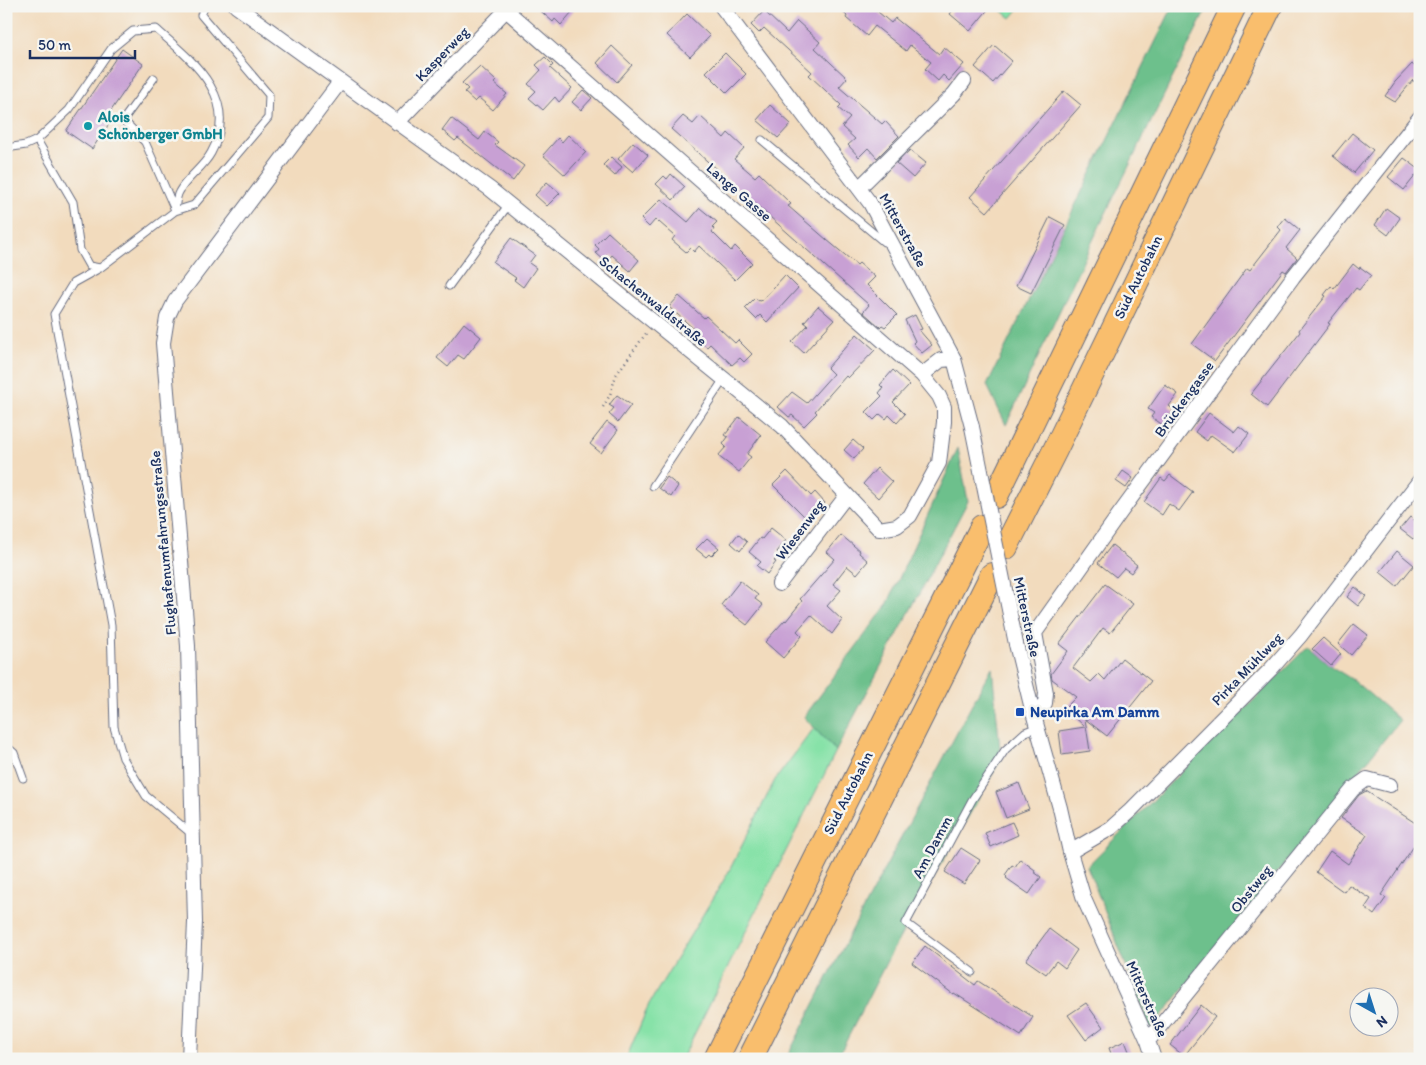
<svg xmlns="http://www.w3.org/2000/svg" width="1426" height="1065" font-family="Itim,sans-serif">
<style>
.green{fill:#87e2a8;stroke:#518883}
.forest{fill:#6dc08c;stroke:#447875}
.building{fill:#c8a0d4}
.lines{fill:none;stroke-linecap:round;stroke-linejoin:round}
.service-casing{stroke:#666b7f;stroke-width:9}
.minor-casing{stroke:#666b7f;stroke-width:16}
.motorway-casing{stroke:#666b7f;stroke-width:26}
.path{stroke:#666b7f;stroke-width:2.5;stroke-dasharray:1 4;stroke-linecap:butt}
.service{stroke:#fff;stroke-width:7}
.minor{stroke:#fff;stroke-width:14}
.motorway{stroke:#f9be6d;stroke-width:24}
.minor-bridge-casing{stroke:#666b7f;stroke-width:16;stroke-linecap:butt}
.minor-bridge{stroke:#fff;stroke-width:14}
.culture-dot{fill:#0f9aa8;stroke:#f6f6f2;stroke-width:2}
.transit-dot{fill:#1a4fb4;stroke:#f6f6f2;stroke-width:2}
.labels{text-anchor:middle;stroke-width:5;stroke-linejoin:round;paint-order:stroke}
.street-label{font-size:15px;fill:#1b2f5e;stroke:#f6f6f2}
.culture-label{font-size:15px;font-weight:bold;fill:#0d838f;stroke:#f6f6f2;text-anchor:start}
.transit-label{font-size:15px;font-weight:bold;fill:#164399;stroke:#f6f6f2;text-anchor:start}
</style>
<rect width="100%" height="100%" fill="#f6f6f2"/>
<filter id="ink" filterUnits="userSpaceOnUse"><feTurbulence type="fractalNoise" baseFrequency=".02" numOctaves="2"/><feDisplacementMap in="SourceGraphic" scale="10" xChannelSelector="R" yChannelSelector="G"/><feConvolveMatrix kernelMatrix="1 2 1 2 8 2 1 2 1" color-interpolation-filters="sRGB"/></filter>
<filter id="wash" filterUnits="userSpaceOnUse"><feTurbulence type="fractalNoise" baseFrequency=".0096" numOctaves="4" result="noise"/><feDisplacementMap in="SourceGraphic" scale="20" xChannelSelector="R" yChannelSelector="G"/><feGaussianBlur stdDeviation="1.12" result="paint"/><feColorMatrix in="noise" values="0 0 0 0 0 0 0 0 0 0 0 0 0 0 0 0 0 1.4 0 .05"/><feComposite in="paint" operator="in"/></filter>
<g filter="url(#wash)">
<rect width="100%" height="100%" fill="#f2dbbd"/>
<path class="green" d="M 996,6 L 1021,6 L 1011,18 Z
M 814,728 L 836,751 L 682,1059 L 626,1059 L 649,1004 L 728,873 L 775,780 Z"/>
<path class="forest" d="M 1173,6 L 1208,6 L 1102,221 L 1006,425 L 987,385 Z
M 958,448 L 968,501 L 836,751 L 804,717 L 887,605 Z
M 1308,646 L 1332,667 L 1353,680 L 1400,720 L 1151,1029 L 1087,866 Z
M 992,667 L 1001,759 L 890,955 L 837,1059 L 786,1059 L 852,930 Z"/>
<g id="blocks">
<path class="building" d="M 535,6 L 577,6 L 561,25 L 555,19 L 553,22 Z
M 836,6 L 871,6 L 891,23 L 895,18 L 939,54 L 944,47 L 964,64 L 949,81 L 943,75 L 938,81 L 925,69 L 931,62 L 910,45 L 906,51 L 875,26 L 867,36 L 846,18 L 847,16 Z
M 956,6 L 991,6 L 970,31 L 950,14 Z
M 764,11 L 787,33 L 797,21 L 820,42 L 815,48 L 847,78 L 839,87 L 882,124 L 885,121 L 899,136 L 877,158 L 868,148 L 859,157 L 848,145 L 855,139 L 842,127 L 850,118 L 838,108 L 841,105 L 809,75 L 812,72 L 764,28 L 759,33 L 751,25 Z
M 687,14 L 710,36 L 690,57 L 667,35 Z
M 994,45 L 1012,61 L 993,83 L 975,67 Z
M 612,46 L 632,65 L 617,82 L 597,63 Z
M 122,49 L 143,64 L 106,118 L 111,121 L 92,149 L 66,131 Z
M 725,53 L 746,74 L 727,93 L 706,72 Z
M 545,57 L 553,65 L 550,68 L 572,88 L 559,102 L 555,97 L 543,110 L 529,98 L 536,91 L 528,84 L 541,70 L 536,65 Z
M 1412,64 L 1420,71 L 1420,76 L 1414,82 L 1413,80 L 1395,102 L 1385,96 L 1395,82 Z
M 480,66 L 496,81 L 494,83 L 507,94 L 493,110 L 479,98 L 475,102 L 464,92 L 468,89 L 462,83 Z
M 583,90 L 592,98 L 581,110 L 572,102 Z
M 1064,91 L 1081,105 L 987,212 L 970,197 Z
M 770,105 L 791,124 L 778,138 L 757,120 Z
M 683,116 L 693,124 L 700,116 L 724,138 L 728,133 L 744,148 L 734,159 L 755,177 L 759,173 L 791,204 L 788,206 L 827,240 L 857,265 L 859,263 L 875,277 L 867,285 L 897,315 L 885,327 L 882,325 L 880,327 L 863,312 L 869,305 L 671,129 Z
M 451,118 L 479,140 L 485,132 L 498,142 L 495,145 L 524,166 L 513,181 L 458,138 L 455,141 L 442,130 Z
M 1352,133 L 1373,150 L 1354,173 L 1333,156 Z
M 568,135 L 586,152 L 565,175 L 543,155 L 558,138 L 562,142 Z
M 633,142 L 648,155 L 633,172 L 618,159 Z
M 910,150 L 926,163 L 913,178 L 896,163 Z
M 611,157 L 622,167 L 615,176 L 603,165 Z
M 1404,158 L 1420,170 L 1404,190 L 1388,177 Z
M 671,174 L 685,187 L 673,200 L 656,184 L 664,176 L 667,179 Z
M 547,182 L 560,193 L 547,206 L 535,195 Z
M 661,199 L 688,222 L 700,208 L 717,222 L 712,227 L 714,229 L 712,232 L 731,251 L 735,246 L 752,263 L 735,280 L 699,246 L 694,252 L 690,248 L 686,252 L 672,240 L 675,236 L 659,222 L 658,223 L 655,220 L 649,227 L 641,219 Z
M 1386,208 L 1400,218 L 1388,235 L 1375,225 Z
M 1050,217 L 1065,225 L 1031,293 L 1016,286 Z
M 1285,218 L 1300,230 L 1286,248 L 1297,258 L 1286,272 L 1283,270 L 1215,361 L 1192,344 L 1247,268 L 1250,270 L 1281,230 L 1278,227 Z
M 608,232 L 639,260 L 630,271 L 612,255 L 606,262 L 596,253 L 599,249 L 595,245 Z
M 511,238 L 535,255 L 529,263 L 536,268 L 523,287 L 514,280 L 516,278 L 493,262 Z
M 1353,264 L 1359,269 L 1360,267 L 1371,275 L 1359,290 L 1356,288 L 1328,323 L 1330,324 L 1267,407 L 1251,394 L 1300,332 L 1299,330 L 1326,296 L 1324,295 L 1331,286 L 1334,289 Z
M 785,275 L 798,288 L 767,322 L 760,315 L 756,319 L 745,308 L 755,298 L 759,301 L 762,300 Z
M 679,296 L 704,318 L 706,316 L 735,343 L 738,340 L 752,354 L 744,362 L 740,358 L 732,365 L 710,344 L 707,347 L 697,339 L 700,336 L 693,330 L 694,329 L 669,307 Z
M 818,306 L 834,320 L 804,353 L 792,342 L 808,325 L 804,322 Z
M 915,315 L 922,329 L 919,330 L 932,345 L 922,353 L 913,343 L 915,341 L 905,320 Z
M 464,323 L 481,337 L 464,359 L 458,355 L 448,367 L 437,358 Z
M 857,334 L 875,350 L 848,378 L 846,376 L 815,411 L 817,413 L 804,426 L 792,415 L 789,417 L 778,407 L 792,392 L 807,403 L 833,374 L 827,368 Z
M 893,370 L 909,385 L 893,402 L 905,414 L 897,423 L 889,415 L 886,419 L 880,414 L 874,420 L 866,412 L 882,396 L 879,393 L 883,388 L 880,385 Z
M 1165,385 L 1178,394 L 1169,406 L 1174,410 L 1163,425 L 1151,417 L 1154,413 L 1148,409 Z
M 617,395 L 631,405 L 618,422 L 609,414 L 614,408 L 609,405 Z
M 1209,413 L 1234,432 L 1239,426 L 1249,434 L 1235,452 L 1211,435 L 1207,441 L 1195,432 Z
M 739,417 L 761,435 L 747,454 L 751,457 L 739,472 L 718,456 L 726,447 L 723,444 L 728,437 L 725,435 Z
M 607,422 L 618,430 L 601,453 L 590,444 Z
M 853,440 L 863,449 L 854,459 L 844,450 Z
M 877,468 L 892,482 L 878,498 L 863,484 Z
M 787,471 L 811,496 L 815,492 L 825,503 L 808,520 L 773,485 Z
M 1123,471 L 1133,478 L 1126,488 L 1116,481 Z
M 1170,475 L 1193,492 L 1179,511 L 1169,504 L 1162,515 L 1144,502 L 1161,478 L 1165,481 Z
M 667,477 L 678,486 L 671,497 L 659,488 Z
M 1410,517 L 1420,525 L 1420,531 L 1413,539 L 1400,529 Z
M 771,528 L 786,540 L 777,552 L 780,554 L 774,561 L 776,562 L 767,574 L 757,566 L 761,562 L 749,552 L 760,538 L 762,539 Z
M 738,534 L 747,542 L 740,551 L 731,543 Z
M 841,535 L 860,551 L 859,553 L 868,561 L 857,574 L 847,566 L 833,584 L 841,590 L 827,606 L 842,620 L 832,634 L 811,615 L 797,631 L 802,636 L 783,658 L 765,642 L 785,620 L 786,621 L 802,601 L 800,599 L 835,559 L 827,552 Z
M 707,538 L 719,548 L 711,556 L 709,554 L 706,557 L 696,549 Z
M 1112,545 L 1137,565 L 1131,573 L 1124,568 L 1116,577 L 1098,563 Z
M 1397,551 L 1414,565 L 1397,586 L 1380,572 Z
M 740,581 L 758,595 L 755,599 L 763,605 L 747,625 L 721,605 Z
M 1105,584 L 1133,604 L 1110,633 L 1103,628 L 1073,668 L 1091,682 L 1099,674 L 1105,680 L 1122,658 L 1151,681 L 1107,736 L 1085,719 L 1090,751 L 1062,755 L 1059,731 L 1085,727 L 1065,708 L 1076,697 L 1052,679 L 1051,674 L 1068,651 L 1059,644 Z
M 1355,587 L 1366,596 L 1358,606 L 1347,597 Z
M 1354,624 L 1368,635 L 1351,655 L 1338,644 Z
M 1323,638 L 1341,654 L 1331,666 L 1312,649 Z
M 1019,783 L 1029,809 L 1006,818 L 996,792 Z
M 1366,791 L 1420,826 L 1420,837 L 1381,895 L 1386,898 L 1374,915 L 1365,908 L 1371,899 L 1349,885 L 1344,892 L 1316,872 L 1330,851 L 1348,864 L 1367,835 L 1341,818 L 1359,795 Z
M 1012,822 L 1018,835 L 991,847 L 985,833 Z
M 961,848 L 980,860 L 964,884 L 945,872 Z
M 1020,859 L 1035,870 L 1034,872 L 1041,877 L 1029,894 L 1006,878 L 1007,877 L 1005,875 L 1012,865 L 1015,867 Z
M 1049,929 L 1077,950 L 1065,968 L 1056,961 L 1046,974 L 1026,960 Z
M 925,946 L 975,985 L 978,981 L 1033,1017 L 1021,1036 L 954,993 L 953,994 L 912,963 Z
M 1086,1003 L 1103,1027 L 1086,1040 L 1068,1015 Z
M 1201,1005 L 1215,1017 L 1184,1056 L 1170,1045 Z
M 1125,1041 L 1132,1059 L 1113,1059 L 1109,1048 Z"/>
</g>
</g>
<g filter="url(#ink)">
<use href="#blocks" fill-opacity="0" stroke="#666b7f" stroke-width="1"/>
<g class="lines">
<defs>
<path id="service" d="M 154,78 L 123,120 L 145,142 L 175,210
M 37,140 L 73,202 L 80,250 L 89,266 L 100,268
M 762,140 L 884,242 L 891,241
M 6,148 L 26,145 L 37,140 L 69,110 L 111,49 L 133,31 L 156,29 C 193,61 241,99 211,153 C 203,168 186,178 179,192 C 176,197 176,205 175,211
M 449,286 L 509,204
M 653,486 L 724,379
M 6,746 L 14,753 L 23,778
M 193,835 L 146,796 L 123,758 L 114,727 L 111,625 L 54,314 L 73,283 L 100,268 L 175,211 L 194,205 L 268,118 L 269,95 L 201,15 L 205,6
M 972,972 L 906,923 L 972,800 L 1005,750 L 1025,732 L 1038,727"/>
<path id="minor" d="M 236,6 L 490,189 L 724,379 L 782,426 L 879,529 L 897,526 L 910,516 L 939,463 L 944,422 L 944,407 L 939,396 L 922,375
M 721,6 L 870,203 L 954,359 L 972,427
M 506,10 L 922,375 L 941,360 L 954,359
M 397,123 L 510,6
M 859,188 L 954,94 L 964,81
M 779,584 L 847,495
M 1016,644 L 1032,709 L 1060,808 L 1070,852 L 1084,899 L 1148,1041 L 1154,1059
M 1036,719 L 1045,703 L 1046,693 L 1035,633 L 1120,513 L 1293,277 L 1420,117
M 1070,852 L 1111,828 L 1130,811 L 1271,669 L 1301,635 L 1420,480
M 1148,1041 L 1353,789 L 1367,779 L 1390,785
M 189,1059 L 195,922 L 188,646 L 163,343 L 167,318 L 175,301 L 340,82"/>
<path id="motorway" d="M 996,496 L 1234,6
M 1006,547 L 1055,450 L 1270,6
M 716,1059 L 982,527
M 750,1059 L 992,575"/>
</defs>
<use href="#service" class="service-casing"/>
<use href="#minor" class="minor-casing"/>
<use href="#motorway" class="motorway-casing"/>
<path class="path" d="M 603,407 L 610,395 L 616,375 L 647,332"/>
<use href="#service" class="service"/>
<use href="#minor" class="minor"/>
<use href="#motorway" class="motorway"/>
<defs>
<path id="minor-bridge" d="M 972,427 L 1016,644"/>
</defs>
<use href="#minor-bridge" class="minor-bridge-casing"/>
<use href="#minor-bridge" class="minor-bridge"/>
</g>
</g>
<circle class="culture-dot" cx="88" cy="126" r="5"/>
<rect class="transit-dot" x="1015" y="707" width="10" height="10" rx="2.5"/>
<g class="labels">
<g class="street-label">
<text transform="translate(442 54) rotate(-46)" y="5">Kasperweg</text>
<text transform="translate(739 192) rotate(41)" y="5">Lange Gasse</text>
<text transform="translate(903 230) rotate(61)" y="5">Mitterstraße</text>
<text transform="translate(1138 277) rotate(-64)" y="5">Süd Autobahn</text>
<text transform="translate(653 301) rotate(39)" y="5">Schachenwaldstraße</text>
<text transform="translate(1184 399) rotate(-54)" y="5">Brückengasse</text>
<text transform="translate(800 530) rotate(-53)" y="5">Wiesenweg</text>
<text transform="translate(163 543) rotate(-95)" y="5">Flughafenumfahrungsstraße</text>
<text transform="translate(1027 617) rotate(78)" y="5">Mitterstraße</text>
<text transform="translate(1247 669) rotate(-46)" y="5">Pirka Mühlweg</text>
<text transform="translate(848 793) rotate(-63)" y="5">Süd Autobahn</text>
<text transform="translate(932 847) rotate(-62)" y="5">Am Damm</text>
<text transform="translate(1251 889) rotate(-51)" y="5">Obstweg</text>
<text transform="translate(1147 999) rotate(66)" y="5">Mitterstraße</text>
</g>
<g class="culture-label">
<text x="98" y="122">Alois<tspan x="98" dy="17">Schönberger GmbH</tspan></text>
</g>
<g class="transit-label">
<text x="1030" y="717">Neupirka Am Damm</text>
</g>
</g>
<rect width="1426" height="1065" fill="none" stroke="#f6f6f2" stroke-width="25"/>
<g transform="translate(1374 1012) rotate(141)"><circle r="24" fill="#f6f6f2" stroke="#9ea6b7"/>
<path d="M0-4L9 19L0 12L-9 19Z" fill="#1f6fb2"/>
<text y="-8" font-size="14" font-weight="bold" text-anchor="middle" fill="#1b2f5e">N</text>
</g>
<path d="M30 50v8h105v-8" fill="none" stroke="#1b2f5e" stroke-width="2.5"/>
<text x="38" y="50" font-size="15" fill="#1b2f5e" stroke="#f6f6f2" stroke-width="4" paint-order="stroke">50 m</text>
</svg>
